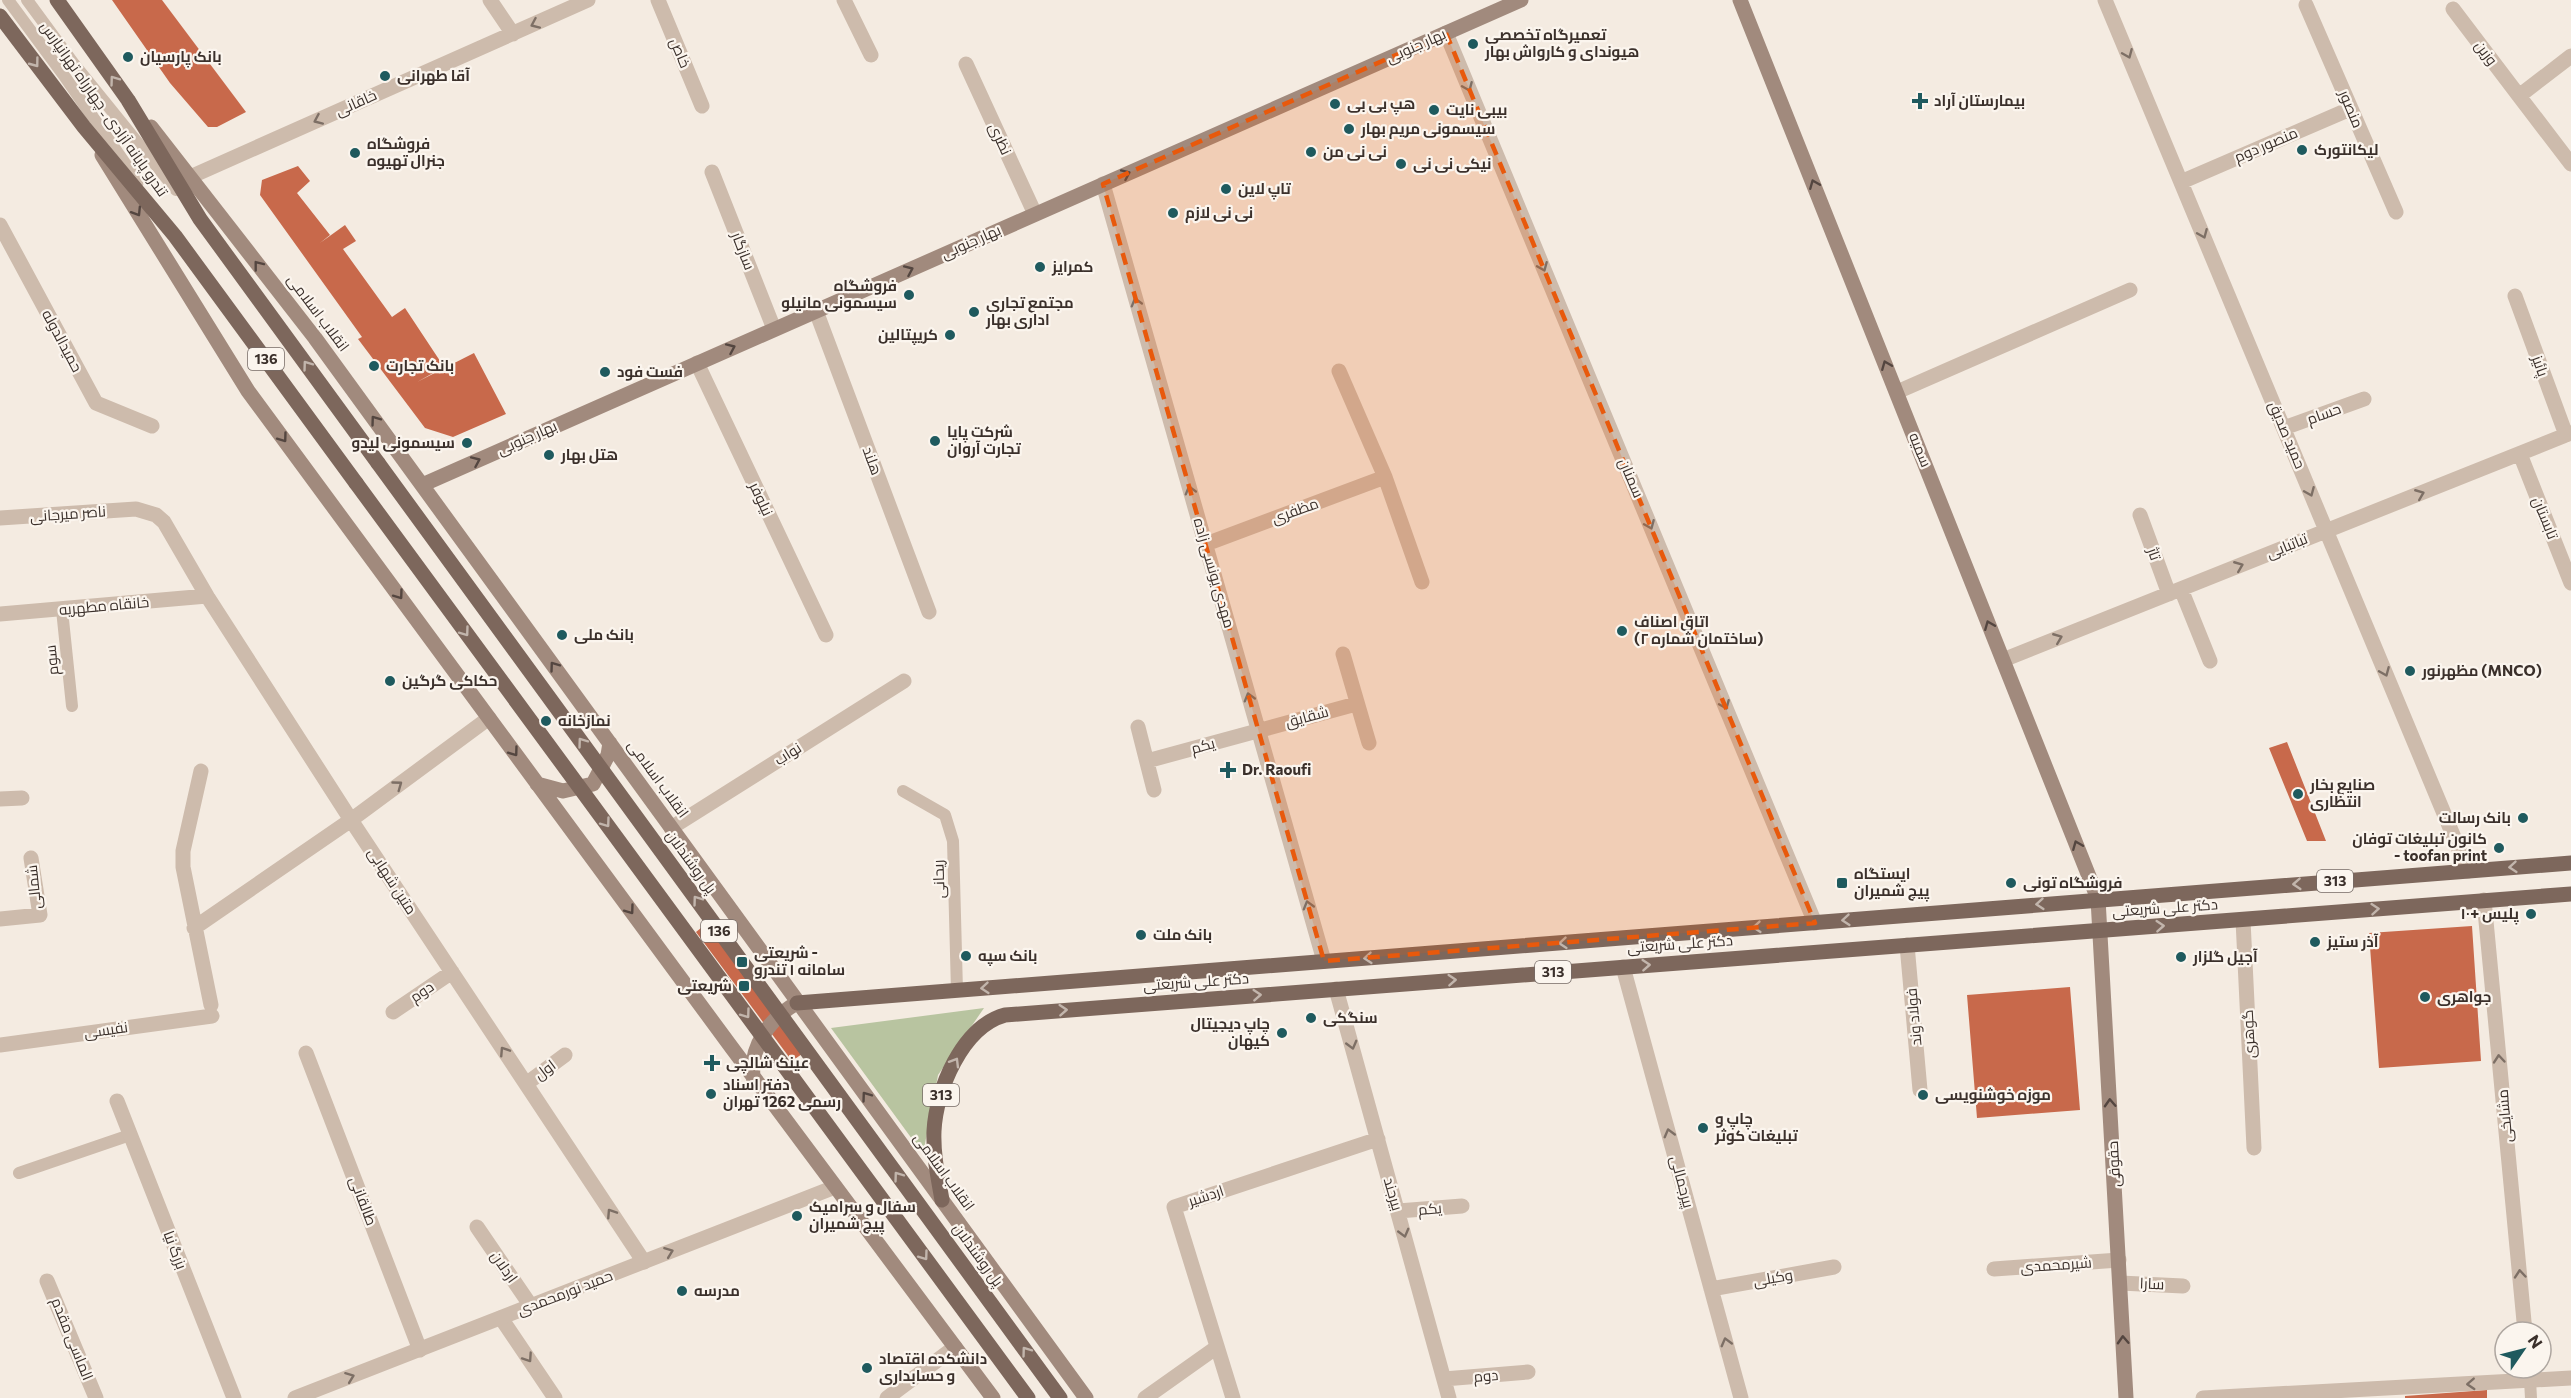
<svg xmlns="http://www.w3.org/2000/svg" width="2571" height="1398" font-family="Commissioner,Cairo,sans-serif">
<style>
.grass{fill:#b8c4a0}
.building{fill:#c8694b}
.lines{fill:none;stroke-linecap:round;stroke-linejoin:round}
.service{stroke:#cdbbac;stroke-width:12}
.minor{stroke:#cdbbac;stroke-width:15}
.tertiary{stroke:#cdbbac;stroke-width:15}
.secondary{stroke:#a18a7d;stroke-width:15}
.primary{stroke:#7d675c;stroke-width:15}
.primary-bridge{stroke:#7d675c;stroke-width:15}
.oneway{stroke:#7d6f65}
.oneway2{stroke:#c2b5ac}
.oneway3{stroke:#544640}
.marked{fill:#e8590c;fill-opacity:0.2;stroke:#e8590c;stroke-width:4.5;stroke-dasharray:12 8;stroke-linejoin:round}
.poi-dot{fill:#1f5a5e;stroke:#fbf5ee;stroke-width:2}
.labels{text-anchor:middle;stroke-width:4.5;stroke-linejoin:round;paint-order:stroke}
.shield{fill:#fbf5ee;stroke:#756b66;stroke-width:1.5}
.shield-label{font-size:14px;font-weight:bold;fill:#3b302b}
.poi-label{font-size:15px;font-weight:bold;fill:#3b302b;stroke:#fbf5ee;text-anchor:start}
.street-label{font-size:15px;fill:#3b302b;stroke:#fbf5ee}
</style>
<rect width="100%" height="100%" fill="#f4ebe1"/>
<path class="grass" d="M 984,1008 L 938,1075 L 923,1154 L 831,1028 Z"/>
<path class="building" d="M 112,0 L 162,0 L 246,112 L 217,127 L 208,127 L 170,83 Z
M 298,166 L 310,181 L 297,193 L 330,235 L 320,243 L 345,225 L 356,241 L 343,249 L 392,317 L 405,308 L 444,367 L 417,382 L 474,353 L 506,414 L 453,437 L 425,428 L 358,339 L 362,337 L 260,195 L 262,180 Z
M 2287,742 L 2326,841 L 2307,841 L 2269,748 Z
M 706,924 L 802,1054 L 792,1061 L 696,932 Z
M 2472,926 L 2481,1061 L 2379,1068 L 2369,933 Z
M 2070,987 L 2080,1110 L 1977,1118 L 1967,995 Z
M 2487,1390 L 2487,1398 L 2405,1398 L 2405,1396 Z"/>
<g class="lines">
<path class="service" d="M 8,0 L 65,77 L 138,182
M 27,0 L 74,64 L 176,190
M 62,610 L 72,706
M 903,791 L 945,815 L 953,841 L 957,991
M 19,1173 L 130,1135
M 2530,1380 L 2531,1398"/>
<path class="minor" d="M 490,0 L 513,34
M 658,0 L 702,106
M 844,0 L 871,55
M 2105,0 L 2468,871
M 2306,5 L 2396,212
M 2453,9 L 2519,96 L 2571,56
M 1446,33 L 1815,923
M 966,64 L 1035,214
M 2519,96 L 2571,164
M 712,172 L 774,329
M 190,177 L 588,0
M 2181,182 L 2350,109
M 1103,184 L 1324,961
M 0,225 L 96,403 L 152,426
M 2515,296 L 2566,435
M 816,311 L 929,612
M 697,363 L 826,635
M 1339,371 L 1385,477 L 1422,582
M 1897,392 L 2130,290
M 2284,428 L 2364,399
M 2520,454 L 2571,583
M 2140,515 L 2169,594
M 0,518 L 136,509 L 156,515 L 164,522 L 207,596 L 351,820 L 644,1262
M 1206,544 L 1385,477
M 2181,589 L 2210,661
M 0,614 L 207,596
M 1343,654 L 1369,743
M 2003,660 L 2571,433
M 1138,727 L 1154,790
M 1147,761 L 1356,704
M 201,771 L 183,851 L 183,867 L 211,1005
M 0,799 L 22,798
M 671,828 L 904,681
M 2484,900 L 2525,1332
M 0,919 L 40,915 L 31,858
M 2243,920 L 2254,1148
M 194,928 L 351,820 L 489,718
M 1907,945 L 1920,1090
M 1623,967 L 1741,1398
M 1336,989 L 1449,1398
M 393,1012 L 452,972
M 0,1045 L 212,1016
M 306,1053 L 420,1350
M 526,1084 L 565,1055
M 117,1101 L 234,1398
M 1398,1211 L 1462,1206
M 477,1227 L 531,1306
M 1994,1269 L 2119,1260
M 47,1281 L 96,1398
M 2120,1283 L 2183,1286
M 1711,1289 L 1834,1267
M 501,1318 L 555,1398
M 1444,1379 L 1528,1372
M 887,1398 L 955,1347
M 1145,1398 L 1217,1347
M 1233,1398 L 1174,1207 L 1378,1139
M 2203,1398 L 2571,1378"/>
<path class="tertiary" d="M 295,1398 L 835,1187"/>
<path class="secondary" d="M 1740,0 L 2098,899 L 2126,1398
M 151,127 L 315,338 L 1086,1398
M 102,155 L 248,391 L 732,1048 L 993,1398
M 422,485 L 1521,0
M 537,784 L 563,791 L 593,784 L 608,755 L 610,743
M 753,1077 C 750,1046 770,1018 797,1003"/>
<path class="primary" d="M 57,0 L 128,100 L 200,219 L 378,463
M 0,16 L 84,127 L 175,236 L 356,483
M 797,1003 L 2571,863
M 942,1200 C 938,1177 933,1154 934,1131 C 936,1090 962,1027 1005,1015 L 2571,894"/>
<path class="primary-bridge" d="M 378,463 L 1060,1398
M 356,483 L 1028,1398"/>
</g>
<defs><path id="oneway-chevron" d="M-2-3.5L2.5 0L-2 3.5" fill="none" stroke-width="1.6" stroke-linecap="round" stroke-linejoin="round" transform="scale(1.5)"/></defs>
<g class="oneway">
<use href="#oneway-chevron" transform="translate(535 24) rotate(156)"/>
<use href="#oneway-chevron" transform="translate(2128 54) rotate(67)"/>
<use href="#oneway-chevron" transform="translate(1468 87) rotate(67)"/>
<use href="#oneway-chevron" transform="translate(318 120) rotate(156)"/>
<use href="#oneway-chevron" transform="translate(2203 234) rotate(67)"/>
<use href="#oneway-chevron" transform="translate(1543 267) rotate(67)"/>
<use href="#oneway-chevron" transform="translate(1136 302) rotate(-106)"/>
<use href="#oneway-chevron" transform="translate(1190 490) rotate(-106)"/>
<use href="#oneway-chevron" transform="translate(2310 492) rotate(67)"/>
<use href="#oneway-chevron" transform="translate(2420 494) rotate(-22)"/>
<use href="#oneway-chevron" transform="translate(1650 525) rotate(67)"/>
<use href="#oneway-chevron" transform="translate(2239 566) rotate(-22)"/>
<use href="#oneway-chevron" transform="translate(2058 638) rotate(-22)"/>
<use href="#oneway-chevron" transform="translate(2385 672) rotate(67)"/>
<use href="#oneway-chevron" transform="translate(1249 697) rotate(-106)"/>
<use href="#oneway-chevron" transform="translate(1725 705) rotate(67)"/>
<use href="#oneway-chevron" transform="translate(398 785) rotate(-36)"/>
<use href="#oneway-chevron" transform="translate(1308 905) rotate(-106)"/>
<use href="#oneway-chevron" transform="translate(1352 1045) rotate(75)"/>
<use href="#oneway-chevron" transform="translate(504 1051) rotate(-123)"/>
<use href="#oneway-chevron" transform="translate(2499 1059) rotate(-95)"/>
<use href="#oneway-chevron" transform="translate(1669 1133) rotate(-105)"/>
<use href="#oneway-chevron" transform="translate(611 1213) rotate(-123)"/>
<use href="#oneway-chevron" transform="translate(1404 1233) rotate(75)"/>
<use href="#oneway-chevron" transform="translate(669 1252) rotate(-21)"/>
<use href="#oneway-chevron" transform="translate(2520 1274) rotate(-95)"/>
<use href="#oneway-chevron" transform="translate(1726 1342) rotate(-105)"/>
<use href="#oneway-chevron" transform="translate(528 1358) rotate(56)"/>
<use href="#oneway-chevron" transform="translate(350 1377) rotate(-21)"/>
<use href="#oneway-chevron" transform="translate(2471 1384) rotate(177)"/>
</g>
<g class="oneway2">
<use href="#oneway-chevron" transform="translate(35 63) rotate(53)"/>
<use href="#oneway-chevron" transform="translate(114 80) rotate(-126)"/>
<use href="#oneway-chevron" transform="translate(307 365) rotate(-126)"/>
<use href="#oneway-chevron" transform="translate(465 632) rotate(54)"/>
<use href="#oneway-chevron" transform="translate(582 742) rotate(-126)"/>
<use href="#oneway-chevron" transform="translate(606 823) rotate(54)"/>
<use href="#oneway-chevron" transform="translate(2513 867) rotate(175)"/>
<use href="#oneway-chevron" transform="translate(2297 884) rotate(176)"/>
<use href="#oneway-chevron" transform="translate(697 900) rotate(-126)"/>
<use href="#oneway-chevron" transform="translate(2040 904) rotate(175)"/>
<use href="#oneway-chevron" transform="translate(2375 909) rotate(-5)"/>
<use href="#oneway-chevron" transform="translate(1846 920) rotate(175)"/>
<use href="#oneway-chevron" transform="translate(2160 926) rotate(-4)"/>
<use href="#oneway-chevron" transform="translate(1757 927) rotate(175)"/>
<use href="#oneway-chevron" transform="translate(1563 943) rotate(175)"/>
<use href="#oneway-chevron" transform="translate(1368 958) rotate(175)"/>
<use href="#oneway-chevron" transform="translate(1646 965) rotate(-4)"/>
<use href="#oneway-chevron" transform="translate(1452 980) rotate(-4)"/>
<use href="#oneway-chevron" transform="translate(985 988) rotate(175)"/>
<use href="#oneway-chevron" transform="translate(1257 995) rotate(-4)"/>
<use href="#oneway-chevron" transform="translate(1063 1010) rotate(-4)"/>
<use href="#oneway-chevron" transform="translate(746 1014) rotate(54)"/>
<use href="#oneway-chevron" transform="translate(955 1062) rotate(-59)"/>
<use href="#oneway-chevron" transform="translate(898 1176) rotate(-126)"/>
<use href="#oneway-chevron" transform="translate(924 1256) rotate(54)"/>
<use href="#oneway-chevron" transform="translate(1026 1351) rotate(-126)"/>
</g>
<g class="oneway3">
<use href="#oneway-chevron" transform="translate(1126 174) rotate(-24)"/>
<use href="#oneway-chevron" transform="translate(1814 184) rotate(-112)"/>
<use href="#oneway-chevron" transform="translate(137 212) rotate(58)"/>
<use href="#oneway-chevron" transform="translate(258 265) rotate(-128)"/>
<use href="#oneway-chevron" transform="translate(909 270) rotate(-24)"/>
<use href="#oneway-chevron" transform="translate(731 348) rotate(-24)"/>
<use href="#oneway-chevron" transform="translate(1886 365) rotate(-112)"/>
<use href="#oneway-chevron" transform="translate(375 420) rotate(-126)"/>
<use href="#oneway-chevron" transform="translate(283 438) rotate(54)"/>
<use href="#oneway-chevron" transform="translate(476 461) rotate(-24)"/>
<use href="#oneway-chevron" transform="translate(399 595) rotate(54)"/>
<use href="#oneway-chevron" transform="translate(1989 625) rotate(-112)"/>
<use href="#oneway-chevron" transform="translate(554 666) rotate(-126)"/>
<use href="#oneway-chevron" transform="translate(514 752) rotate(54)"/>
<use href="#oneway-chevron" transform="translate(2077 845) rotate(-112)"/>
<use href="#oneway-chevron" transform="translate(630 910) rotate(54)"/>
<use href="#oneway-chevron" transform="translate(866 1096) rotate(-126)"/>
<use href="#oneway-chevron" transform="translate(2110 1103) rotate(-93)"/>
<use href="#oneway-chevron" transform="translate(2123 1340) rotate(-93)"/>
</g>
<path class="marked" d="M 1446,33 L 1815,923 L 1324,961 L 1103,184 Z"/>
<g class="poi-dot">
<circle cx="1473" cy="44" r="6"/>
<circle cx="128" cy="57" r="6"/>
<circle cx="385" cy="76" r="6"/>
<path d="M1917 92h6v6h6v6h-6v6h-6v-6h-6v-6h6z"/>
<circle cx="1335" cy="104" r="6"/>
<circle cx="1434" cy="110" r="6"/>
<circle cx="1349" cy="129" r="6"/>
<circle cx="2302" cy="150" r="6"/>
<circle cx="1311" cy="152" r="6"/>
<circle cx="355" cy="153" r="6"/>
<circle cx="1401" cy="164" r="6"/>
<circle cx="1226" cy="189" r="6"/>
<circle cx="1173" cy="213" r="6"/>
<circle cx="1040" cy="267" r="6"/>
<circle cx="909" cy="295" r="6"/>
<circle cx="974" cy="312" r="6"/>
<circle cx="950" cy="335" r="6"/>
<circle cx="374" cy="366" r="6"/>
<circle cx="605" cy="372" r="6"/>
<circle cx="935" cy="441" r="6"/>
<circle cx="467" cy="443" r="6"/>
<circle cx="549" cy="455" r="6"/>
<circle cx="1622" cy="631" r="6"/>
<circle cx="562" cy="635" r="6"/>
<circle cx="2410" cy="671" r="6"/>
<circle cx="390" cy="681" r="6"/>
<circle cx="546" cy="721" r="6"/>
<path d="M1225 761h6v6h6v6h-6v6h-6v-6h-6v-6h6z"/>
<circle cx="2298" cy="794" r="6"/>
<circle cx="2523" cy="818" r="6"/>
<circle cx="2499" cy="848" r="6"/>
<rect x="1836" y="877" width="12" height="12" rx="3"/>
<circle cx="2011" cy="883" r="6"/>
<circle cx="2531" cy="914" r="6"/>
<circle cx="1141" cy="935" r="6"/>
<circle cx="2315" cy="942" r="6"/>
<circle cx="966" cy="956" r="6"/>
<circle cx="2181" cy="957" r="6"/>
<rect x="736" y="956" width="12" height="12" rx="3"/>
<rect x="738" y="980" width="12" height="12" rx="3"/>
<circle cx="2425" cy="997" r="6"/>
<circle cx="1311" cy="1018" r="6"/>
<circle cx="1282" cy="1033" r="6"/>
<path d="M709 1054h6v6h6v6h-6v6h-6v-6h-6v-6h6z"/>
<circle cx="711" cy="1094" r="6"/>
<circle cx="1923" cy="1095" r="6"/>
<circle cx="1703" cy="1128" r="6"/>
<circle cx="797" cy="1216" r="6"/>
<circle cx="682" cy="1291" r="6"/>
<circle cx="867" cy="1368" r="6"/>
</g>
<g class="labels">
<g class="shield">
<rect x="248" y="348" width="36" height="22" rx="4.5"/>
<rect x="2317" y="870" width="36" height="22" rx="4.5"/>
<rect x="701" y="920" width="36" height="22" rx="4.5"/>
<rect x="1535" y="961" width="36" height="22" rx="4.5"/>
<rect x="923" y="1084" width="36" height="22" rx="4.5"/>
</g>
<g class="shield-label">
<text x="266" y="364">136</text>
<text x="2335" y="886">313</text>
<text x="719" y="936">136</text>
<text x="1553" y="977">313</text>
<text x="941" y="1100">313</text>
</g>
<g class="poi-label">
<text x="1485" y="40">تعمیرگاه تخصصی<tspan x="1485" dy="17">هیوندای و کارواش بهار</tspan></text>
<text x="140" y="62">بانک پارسیان</text>
<text x="397" y="81">آقا طهرانی</text>
<text x="1934" y="106">بیمارستان آراد</text>
<text x="1347" y="109">هپ بی بی</text>
<text x="1446" y="115">بیبی نایت</text>
<text x="1361" y="134">سیسمونی مریم بهار</text>
<text x="367" y="149">فروشگاه<tspan x="367" dy="17">جنرال تهیوه</tspan></text>
<text x="2314" y="155">لیکانتورک</text>
<text x="1323" y="157">نی نی من</text>
<text x="1413" y="169">نیکی نی نی</text>
<text x="1238" y="194">تاپ لاین</text>
<text x="1185" y="218">نی نی لازم</text>
<text x="1052" y="272">کمرایز</text>
<text x="897" y="291" text-anchor="end">فروشگاه<tspan x="897" dy="17">سیسمونی مانیلو</tspan></text>
<text x="986" y="308">مجتمع تجاری<tspan x="986" dy="17">اداری بهار</tspan></text>
<text x="938" y="340" text-anchor="end">کریپتالین</text>
<text x="386" y="371">بانک تجارت</text>
<text x="617" y="377">فست فود</text>
<text x="947" y="437">شرکت پایا<tspan x="947" dy="17">تجارت آروان</tspan></text>
<text x="455" y="448" text-anchor="end">سیسمونی لیدو</text>
<text x="561" y="460">هتل بهار</text>
<text x="1634" y="627">اتاق اصناف<tspan x="1634" dy="17">(ساختمان شماره ۲)</tspan></text>
<text x="574" y="640">بانک ملی</text>
<text x="2422" y="676">مظهرنور (MNCO)</text>
<text x="402" y="686">حکاکی گرگین</text>
<text x="558" y="726">نمازخانه</text>
<text x="1242" y="775">Dr. Raoufi</text>
<text x="2310" y="790">صنایع بخار<tspan x="2310" dy="17">انتظاری</tspan></text>
<text x="2511" y="823" text-anchor="end">بانک رسالت</text>
<text x="2487" y="844" text-anchor="end">کانون تبلیغات توفان<tspan x="2487" dy="17">- toofan print</tspan></text>
<text x="1854" y="879">ایستگاه<tspan x="1854" dy="17">پیچ شمیران</tspan></text>
<text x="2023" y="888">فروشگاه تونی</text>
<text x="2519" y="919" text-anchor="end">پلیس +۱۰</text>
<text x="1153" y="940">بانک ملت</text>
<text x="2327" y="947">آذر ستیز</text>
<text x="754" y="958">شریعتی -<tspan x="754" dy="17">سامانه ۱ تندرو</tspan></text>
<text x="978" y="961">بانک سپه</text>
<text x="2193" y="962">آجیل گلزار</text>
<text x="732" y="991" text-anchor="end">شریعتی</text>
<text x="2437" y="1002">جواهری</text>
<text x="1323" y="1023">سنگکی</text>
<text x="1270" y="1029" text-anchor="end">چاپ دیجیتال<tspan x="1270" dy="17">کیهان</tspan></text>
<text x="726" y="1068">عينک شالچی</text>
<text x="723" y="1090">دفتر اسناد<tspan x="723" dy="17">رسمی 1262 تهران</tspan></text>
<text x="1935" y="1100">موزه خوشنویسی</text>
<text x="1715" y="1124">چاپ و<tspan x="1715" dy="17">تبلیغات کوثر</tspan></text>
<text x="809" y="1212">سفال و سرامیک<tspan x="809" dy="17">پیچ شمیران</tspan></text>
<text x="694" y="1296">مدرسه</text>
<text x="879" y="1364">دانشکده اقتصاد<tspan x="879" dy="17">و حسابداری</tspan></text>
</g>
<g class="street-label">
<text transform="translate(1416 46) rotate(-24)" y="5">بهار جنوبی</text>
<text transform="translate(680 53) rotate(67)" y="5">خاص</text>
<text transform="translate(2486 53) rotate(53)" y="5">وزین</text>
<text transform="translate(356 103) rotate(-24)" y="5">خاقانی</text>
<text transform="translate(104 109) rotate(55)" y="5">تندرو پایانه آزادی ـ چهارراه تهرانپارس</text>
<text transform="translate(2351 109) rotate(67)" y="5">منصور</text>
<text transform="translate(1000 139) rotate(65)" y="5">نظری</text>
<text transform="translate(2266 145) rotate(-23)" y="5">منصور دوم</text>
<text transform="translate(971 242) rotate(-24)" y="5">بهار جنوبی</text>
<text transform="translate(743 251) rotate(69)" y="5">سازگار</text>
<text transform="translate(318 313) rotate(53)" y="5">انقلاب اسلامی</text>
<text transform="translate(62 341) rotate(62)" y="5">حمیدالدوله</text>
<text transform="translate(2540 366) rotate(70)" y="5">پائیز</text>
<text transform="translate(2324 414) rotate(-20)" y="5">حسام</text>
<text transform="translate(2287 435) rotate(67)" y="5">حمید صدیق</text>
<text transform="translate(527 438) rotate(-24)" y="5">بهار جنوبی</text>
<text transform="translate(1920 450) rotate(68)" y="5">سمیه</text>
<text transform="translate(872 461) rotate(70)" y="5">هلند</text>
<text transform="translate(1631 478) rotate(67)" y="5">سمنان</text>
<text transform="translate(761 499) rotate(65)" y="5">نیلوفر</text>
<text transform="translate(1295 511) rotate(-20)" y="5">مظفری</text>
<text transform="translate(68 514) rotate(-4)" y="5">ناصر میرجانی</text>
<text transform="translate(2545 518) rotate(68)" y="5">تابستان</text>
<text transform="translate(2287 546) rotate(-22)" y="5">تباتبایی</text>
<text transform="translate(2154 554) rotate(70)" y="5">تاژ</text>
<text transform="translate(1214 573) rotate(74)" y="5">مهدی یونسی زاده</text>
<text transform="translate(104 606) rotate(-5)" y="5">خانقاه مطهریه</text>
<text transform="translate(52 660) rotate(-96)" y="5">سوم</text>
<text transform="translate(1307 717) rotate(-15)" y="5">شقایق</text>
<text transform="translate(1203 746) rotate(-15)" y="5">یکم</text>
<text transform="translate(788 754) rotate(-32)" y="5">نواب</text>
<text transform="translate(658 779) rotate(54)" y="5">انقلاب اسلامی</text>
<text transform="translate(691 862) rotate(54)" y="5">پل روشندلان</text>
<text transform="translate(939 879) rotate(-92)" y="5">ریحانی</text>
<text transform="translate(392 881) rotate(57)" y="5">متین شهابی</text>
<text transform="translate(34 887) rotate(-96)" y="5">شمالی</text>
<text transform="translate(2165 908) rotate(-4)" y="5">دکتر علی شریعتی</text>
<text transform="translate(1680 944) rotate(-4)" y="5">دکتر علی شریعتی</text>
<text transform="translate(1196 982) rotate(-4)" y="5">دکتر علی شریعتی</text>
<text transform="translate(422 992) rotate(-34)" y="5">دوم</text>
<text transform="translate(1914 1017) rotate(-95)" y="5">فولاد وند</text>
<text transform="translate(106 1030) rotate(-8)" y="5">نفیسی</text>
<text transform="translate(2249 1034) rotate(-93)" y="5">گوهری</text>
<text transform="translate(545 1070) rotate(-37)" y="5">اول</text>
<text transform="translate(2505 1116) rotate(-95)" y="5">مشایخی</text>
<text transform="translate(2114 1164) rotate(-93)" y="5">حقوقی</text>
<text transform="translate(944 1172) rotate(54)" y="5">انقلاب اسلامی</text>
<text transform="translate(1682 1182) rotate(75)" y="5">پیرجمالی</text>
<text transform="translate(1393 1194) rotate(74)" y="5">بیرجند</text>
<text transform="translate(1206 1196) rotate(-18)" y="5">اردشیر</text>
<text transform="translate(363 1201) rotate(69)" y="5">طالقانی</text>
<text transform="translate(1430 1209) rotate(-5)" y="5">یکم</text>
<text transform="translate(175 1250) rotate(69)" y="5">بزرگ نیا</text>
<text transform="translate(978 1255) rotate(54)" y="5">پل روشندلان</text>
<text transform="translate(2056 1265) rotate(-4)" y="5">شیرمحمدی</text>
<text transform="translate(504 1267) rotate(55)" y="5">اردلان</text>
<text transform="translate(1773 1278) rotate(-10)" y="5">وکیلی</text>
<text transform="translate(2152 1284) rotate(2)" y="5">سارا</text>
<text transform="translate(565 1293) rotate(-21)" y="5">حمید نورمحمدی</text>
<text transform="translate(72 1339) rotate(68)" y="5">الماسی مقدم</text>
<text transform="translate(1486 1376) rotate(-5)" y="5">دوم</text>
</g>
</g>
<g transform="translate(2523 1350) rotate(55)"><circle r="28" fill="#fbf5ee" stroke="#aea6a0" stroke-width="1.5"/>
<path d="M0-4.5L10 22L0 15L-10 22Z" fill="#1f5a5e"/>
<text y="-9" font-size="16" font-weight="bold" text-anchor="middle" fill="#3b302b">N</text>
</g>
</svg>
